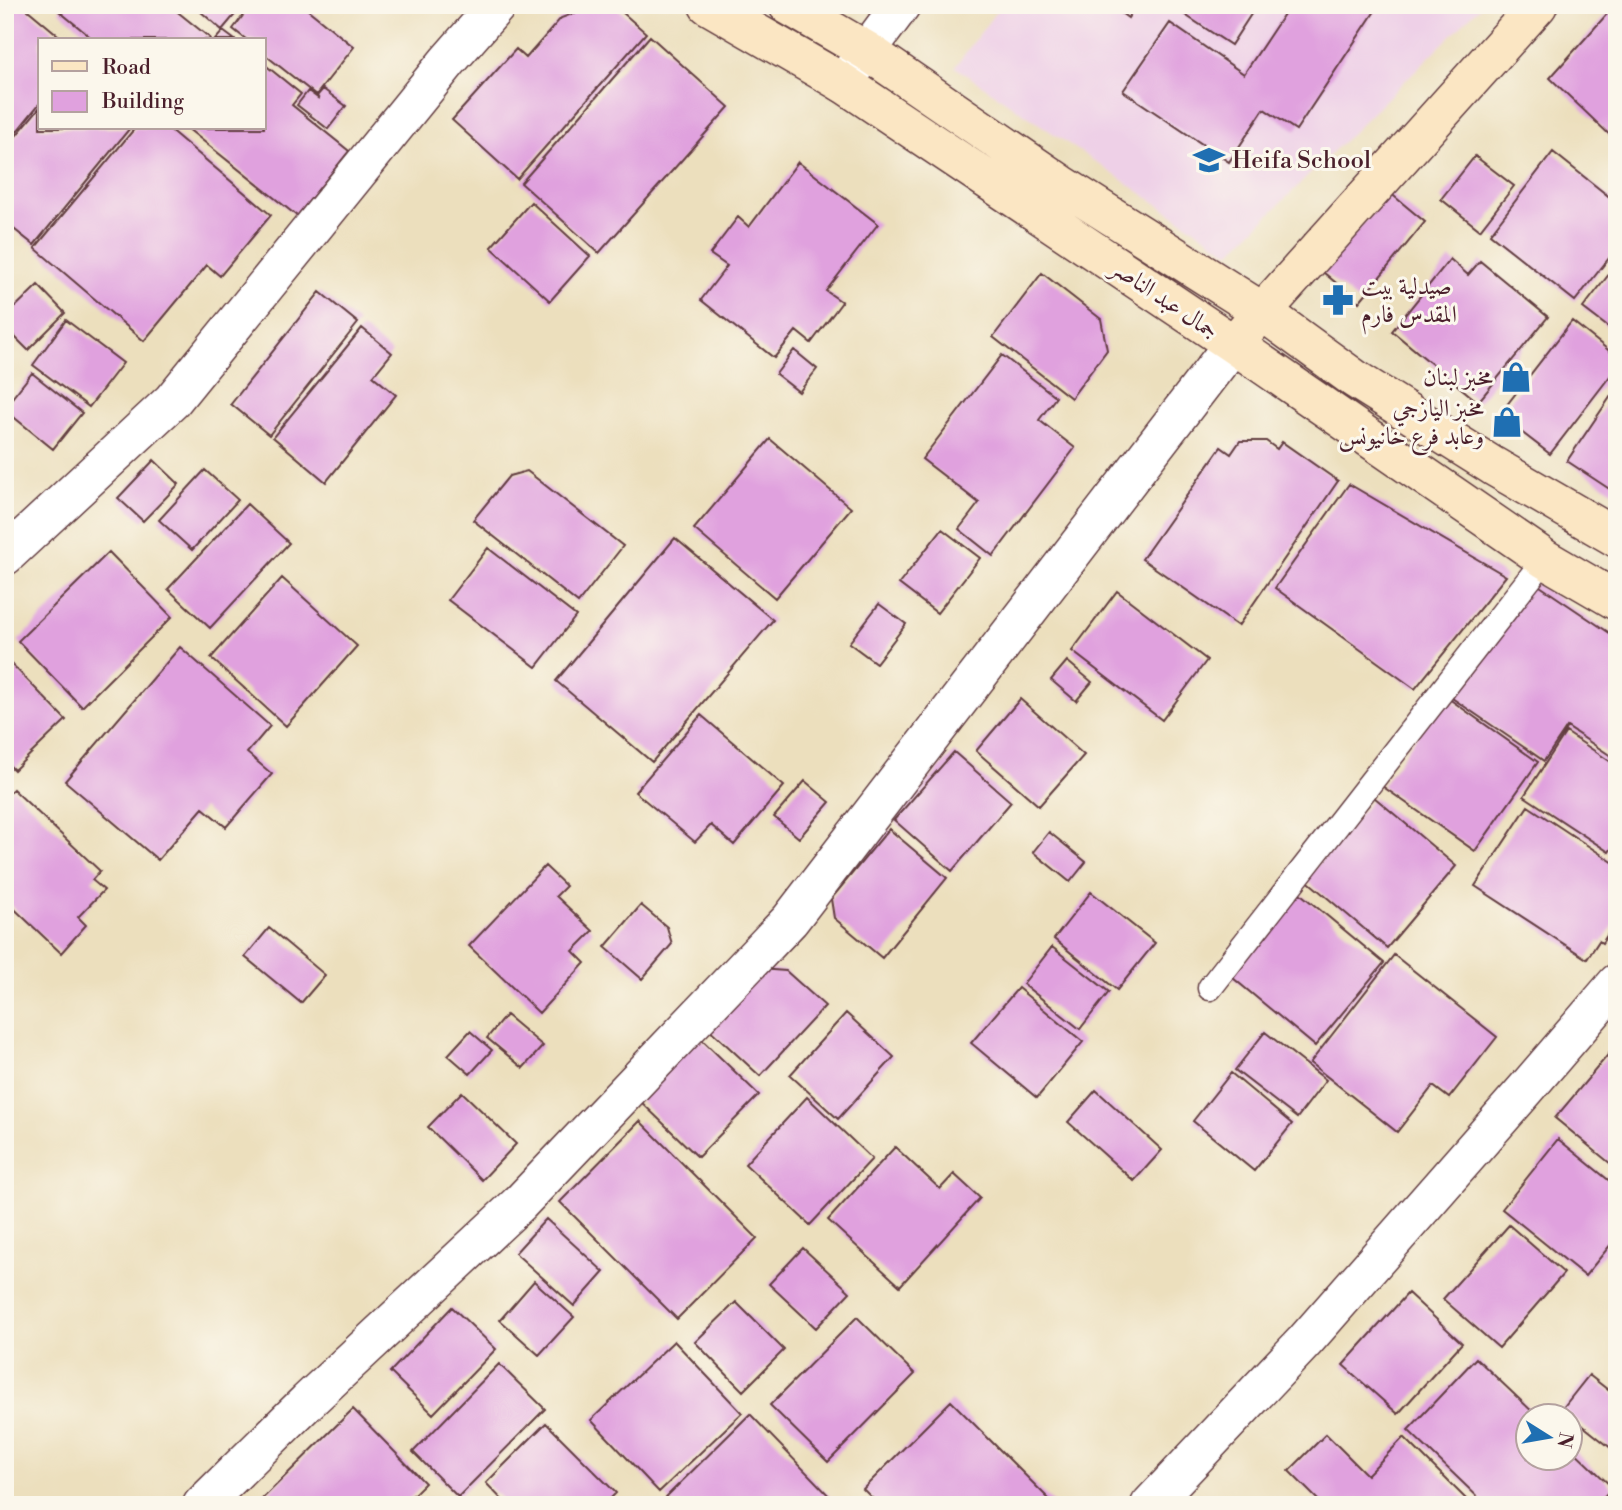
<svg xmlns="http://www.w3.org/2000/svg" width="1622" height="1510" font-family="'Libre Bodoni',Amiri,serif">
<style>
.built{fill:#eed0e7}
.building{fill:#e0a1de}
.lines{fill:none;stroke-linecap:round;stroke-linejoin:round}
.lane-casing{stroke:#623c41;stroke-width:27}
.street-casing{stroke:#623c41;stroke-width:41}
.secondary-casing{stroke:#623c41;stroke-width:41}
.lane{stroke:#fff;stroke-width:24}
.street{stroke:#fff;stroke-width:38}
.secondary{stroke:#fbe6c3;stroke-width:38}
.labels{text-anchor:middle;stroke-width:6;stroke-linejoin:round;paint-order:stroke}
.poi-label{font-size:24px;fill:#4a1f2b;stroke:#fbf7ec;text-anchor:start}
.street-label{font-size:24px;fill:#4a1f2b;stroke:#fbf7ec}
</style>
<rect width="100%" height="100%" fill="#fbf7ec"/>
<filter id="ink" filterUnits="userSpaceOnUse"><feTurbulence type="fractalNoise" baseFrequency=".0143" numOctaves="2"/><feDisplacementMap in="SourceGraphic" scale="14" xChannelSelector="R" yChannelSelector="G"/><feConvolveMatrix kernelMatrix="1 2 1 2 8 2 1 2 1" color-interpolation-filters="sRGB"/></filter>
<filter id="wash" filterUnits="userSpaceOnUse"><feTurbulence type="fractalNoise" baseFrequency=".00686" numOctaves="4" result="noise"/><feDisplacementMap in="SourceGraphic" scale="28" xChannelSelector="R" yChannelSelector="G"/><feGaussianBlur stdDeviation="1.57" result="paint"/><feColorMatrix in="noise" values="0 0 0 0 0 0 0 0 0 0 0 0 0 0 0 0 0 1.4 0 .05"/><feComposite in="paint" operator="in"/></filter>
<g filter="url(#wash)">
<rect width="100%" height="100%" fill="#ecdfbd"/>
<path class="built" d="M 1001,5 L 1482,5 L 1230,253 L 955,67 Z"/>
<g id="blocks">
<path class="building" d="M 5,5 L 22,5 L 64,40 L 40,40 L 40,103 L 5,146 Z
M 64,5 L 169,5 L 210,38 L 209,40 L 94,40 L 59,11 Z
M 193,5 L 243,5 L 222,30 Z
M 251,5 L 302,5 L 354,47 L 316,95 L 264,54 L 264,40 L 247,40 L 233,29 Z
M 597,5 L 614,5 L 646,33 L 517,179 L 452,120 L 516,49 L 526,58 L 561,18 Z
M 1110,5 L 1136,5 L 1128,18 Z
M 1170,5 L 1257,5 L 1231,45 Z
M 1290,5 L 1379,5 L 1296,130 L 1264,109 L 1229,162 L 1123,91 L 1170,23 L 1244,74 Z
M 1615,5 L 1617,5 L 1617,142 L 1550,78 Z
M 223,31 L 235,40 L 215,40 Z
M 650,36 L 729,107 L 599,253 L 521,183 Z
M 264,64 L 301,94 L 292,105 L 349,151 L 297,216 L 187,128 L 264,128 Z
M 323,89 L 346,106 L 328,129 L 297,105 L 308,91 L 319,99 L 317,96 Z
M 40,107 L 40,128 L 130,128 L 34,245 L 5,222 L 5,149 Z
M 135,128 L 168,128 L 271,215 L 220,276 L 207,265 L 144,341 L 35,248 Z
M 1553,152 L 1617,203 L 1617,248 L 1575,301 L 1490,234 Z
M 1475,156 L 1514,186 L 1480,230 L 1441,199 Z
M 798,162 L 878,224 L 826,291 L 842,302 L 811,343 L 796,331 L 774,358 L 701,300 L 727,266 L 710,254 L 738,217 L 749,227 Z
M 1389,192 L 1425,222 L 1359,302 L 1323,272 Z
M 531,202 L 590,256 L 550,301 L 491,247 Z
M 1450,259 L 1468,275 L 1480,261 L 1548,317 L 1478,402 L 1392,331 Z
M 1617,264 L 1617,334 L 1583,308 Z
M 1042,273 L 1101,319 L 1107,350 L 1071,398 L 993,337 Z
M 38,285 L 65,313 L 28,350 L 5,327 L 5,317 Z
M 320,292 L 358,323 L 269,435 L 231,404 Z
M 66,320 L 123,363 L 89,407 L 33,365 Z
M 1572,321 L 1617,357 L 1617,367 L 1550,454 L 1499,415 Z
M 362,328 L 392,353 L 373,376 L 396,395 L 326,482 L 273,437 Z
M 794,350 L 817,369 L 799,392 L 776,374 Z
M 1002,355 L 1056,397 L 1039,420 L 1075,448 L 993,556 L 959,529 L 979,503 L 922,459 Z
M 32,373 L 82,413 L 53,449 L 5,410 L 5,407 Z
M 1617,387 L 1617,494 L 1567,461 Z
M 770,439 L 851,508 L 775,598 L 694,529 Z
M 1240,441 L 1266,441 L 1277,449 L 1282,442 L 1338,481 L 1238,626 L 1142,559 L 1221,447 L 1231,454 Z
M 154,460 L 179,484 L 143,521 L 118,498 Z
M 205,470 L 238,500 L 192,550 L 159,520 Z
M 527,471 L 623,546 L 578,603 L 473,520 L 509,476 Z
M 1349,484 L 1506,576 L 1415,689 L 1275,588 Z
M 247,504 L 289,543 L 210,628 L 168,589 Z
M 942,529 L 980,558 L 937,613 L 899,584 Z
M 675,538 L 773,620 L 652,762 L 556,681 Z
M 488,548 L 576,616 L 536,667 L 448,600 Z
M 109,552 L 172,617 L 82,707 L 18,641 Z
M 282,578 L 357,646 L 286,726 L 211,658 Z
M 1531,580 L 1617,638 L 1617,760 L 1567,727 L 1544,761 L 1452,698 Z
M 1117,591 L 1207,660 L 1162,720 L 1072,651 Z
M 879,604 L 906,624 L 876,663 L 849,643 Z
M 180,647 L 270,726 L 247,753 L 272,774 L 226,827 L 203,808 L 158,860 L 65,781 Z
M 5,657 L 66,720 L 14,770 L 5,761 Z
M 1067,661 L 1092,682 L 1076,701 L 1051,680 Z
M 1445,696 L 1538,762 L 1475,851 L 1382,786 Z
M 1020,699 L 1084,755 L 1039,806 L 976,751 Z
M 701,715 L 784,786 L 734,845 L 711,825 L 695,842 L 635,792 Z
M 1566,732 L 1617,766 L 1617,840 L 1609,852 L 1524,796 Z
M 954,752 L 1011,802 L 952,871 L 894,820 Z
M 805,781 L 830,802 L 799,838 L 774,817 Z
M 13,789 L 100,871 L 92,880 L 104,890 L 78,917 L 86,925 L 61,953 L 5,900 L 5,797 Z
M 1374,797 L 1456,866 L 1387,948 L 1305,879 Z
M 1528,806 L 1617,865 L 1617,920 L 1602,943 L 1599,941 L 1587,959 L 1475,886 Z
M 889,829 L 947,878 L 882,958 L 834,918 L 831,899 Z
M 1049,832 L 1086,862 L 1070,882 L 1033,852 Z
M 545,866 L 566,886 L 556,896 L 593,931 L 573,951 L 585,963 L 539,1013 L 469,946 Z
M 1296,890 L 1384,963 L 1315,1046 L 1227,973 Z
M 1091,892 L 1155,943 L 1117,990 L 1054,939 Z
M 641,905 L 667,927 L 672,944 L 642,979 L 605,947 Z
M 269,928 L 325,975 L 301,1003 L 245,957 Z
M 1052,947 L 1109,992 L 1080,1029 L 1023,984 Z
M 1394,955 L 1497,1037 L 1449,1098 L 1433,1086 L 1397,1132 L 1310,1063 Z
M 759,969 L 786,971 L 825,1006 L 760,1076 L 706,1026 Z
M 1018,988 L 1083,1042 L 1037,1098 L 971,1043 Z
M 846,1013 L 894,1057 L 838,1119 L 790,1075 Z
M 506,1015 L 543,1046 L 523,1068 L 487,1038 Z
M 470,1031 L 492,1050 L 470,1074 L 448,1055 Z
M 1265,1032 L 1326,1080 L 1297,1118 L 1235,1070 Z
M 697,1035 L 759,1095 L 698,1157 L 637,1098 Z
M 1617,1044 L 1617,1169 L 1555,1118 Z
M 1231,1073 L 1292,1124 L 1254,1171 L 1193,1121 Z
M 1096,1090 L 1162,1150 L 1134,1181 L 1068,1122 Z
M 462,1092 L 516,1144 L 482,1180 L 428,1127 Z
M 807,1097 L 872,1159 L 810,1225 L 745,1164 Z
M 640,1121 L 757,1238 L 677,1319 L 560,1202 Z
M 1558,1139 L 1617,1187 L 1617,1237 L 1585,1276 L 1502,1209 Z
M 895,1147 L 940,1189 L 954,1174 L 980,1198 L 900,1286 L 828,1220 Z
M 546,1219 L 604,1272 L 574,1306 L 515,1253 Z
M 1509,1225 L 1564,1273 L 1499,1348 L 1443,1299 Z
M 803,1248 L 850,1292 L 816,1328 L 769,1284 Z
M 534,1281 L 574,1317 L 539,1355 L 500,1320 Z
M 1408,1293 L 1462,1343 L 1398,1414 L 1343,1365 Z
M 736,1302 L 784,1350 L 743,1391 L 695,1342 Z
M 452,1307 L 496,1349 L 433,1414 L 390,1372 Z
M 857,1317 L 915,1374 L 828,1462 L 770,1405 Z
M 674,1341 L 742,1413 L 659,1492 L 591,1420 Z
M 1476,1358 L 1537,1416 L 1528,1416 L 1528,1458 L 1570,1458 L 1570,1447 L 1613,1488 L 1597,1505 L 1486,1505 L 1408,1430 Z
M 499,1364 L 545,1409 L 458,1497 L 413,1452 Z
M 1589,1375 L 1617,1397 L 1617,1453 L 1562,1409 Z
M 951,1401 L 1055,1505 L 879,1505 L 863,1489 Z
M 353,1409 L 425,1483 L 403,1505 L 266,1505 L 261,1500 Z
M 750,1414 L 838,1505 L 674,1505 L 666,1497 Z
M 546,1423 L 616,1493 L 604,1505 L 507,1505 L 486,1483 Z
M 1326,1434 L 1367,1475 L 1404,1437 L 1472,1505 L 1323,1505 L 1289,1471 Z"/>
</g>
</g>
<g filter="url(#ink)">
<use href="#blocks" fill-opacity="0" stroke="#623c41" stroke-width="2"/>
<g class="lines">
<defs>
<path id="lane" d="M 1210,988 L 1545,559"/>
<path id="street" d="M 843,83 L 901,5
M 5,556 L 172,401 L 448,61 L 497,5
M 202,1505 L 307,1402 L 520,1203 L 790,920 L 1233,344
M 1150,1505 L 1305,1341 L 1526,1089 L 1617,983"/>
<path id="secondary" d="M 708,5 L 843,83 L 1233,344 L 1545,559 L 1617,601
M 788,5 L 867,51 L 1061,184 L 1263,312 L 1355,379 L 1493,466 L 1617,538
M 1245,331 L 1538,5"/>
</defs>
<use href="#lane" class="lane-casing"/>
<use href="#street" class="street-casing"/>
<use href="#secondary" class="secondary-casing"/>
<use href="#lane" class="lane"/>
<use href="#street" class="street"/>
<use href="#secondary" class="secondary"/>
</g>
</g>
<defs>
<symbol id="school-bare" viewBox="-9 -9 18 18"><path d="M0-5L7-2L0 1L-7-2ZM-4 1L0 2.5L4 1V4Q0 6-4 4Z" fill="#1f6fb2" stroke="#fbf7ec" stroke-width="2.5" paint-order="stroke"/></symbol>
<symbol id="pharmacy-bare" viewBox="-9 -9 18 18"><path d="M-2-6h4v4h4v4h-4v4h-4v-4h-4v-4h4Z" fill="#1f6fb2" stroke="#fbf7ec" stroke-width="2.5" paint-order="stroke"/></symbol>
<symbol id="shop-bare" viewBox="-9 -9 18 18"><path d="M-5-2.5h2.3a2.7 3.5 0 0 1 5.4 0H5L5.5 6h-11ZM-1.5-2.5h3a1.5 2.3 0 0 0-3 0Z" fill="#1f6fb2" stroke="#fbf7ec" stroke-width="2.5" paint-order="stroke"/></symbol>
</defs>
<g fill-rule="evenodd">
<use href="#school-bare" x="1187" y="138" width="44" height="44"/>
<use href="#pharmacy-bare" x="1316" y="278" width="44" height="44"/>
<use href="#shop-bare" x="1494" y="355" width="44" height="44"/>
<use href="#shop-bare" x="1485" y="400" width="44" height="44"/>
</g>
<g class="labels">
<g class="poi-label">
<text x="1232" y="168">Heifa School</text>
<text x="1361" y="294">صيدلية بيت<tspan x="1361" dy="28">المقدس فارم</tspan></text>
<text x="1493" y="385" text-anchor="end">مخبز لبنان</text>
<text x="1484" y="416" text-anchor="end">مخبز اليازجي<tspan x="1484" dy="28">وعابد فرع خانيونس</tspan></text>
</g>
<g class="street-label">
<text transform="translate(1165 299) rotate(34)" y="8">جمال عبد الناصر</text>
</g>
</g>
<rect width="1622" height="1510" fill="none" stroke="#fbf7ec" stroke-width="28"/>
<rect x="38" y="38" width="228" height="91" fill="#fbf7ec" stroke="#b4a19f" stroke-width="2"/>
<rect x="52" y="61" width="35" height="10" fill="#fbe6c3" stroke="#b4a19f" stroke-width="2"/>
<text x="102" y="74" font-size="21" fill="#4a1f2b">Road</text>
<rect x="52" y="91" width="35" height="21" fill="#e0a1de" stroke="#b4a19f" stroke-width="2"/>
<text x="102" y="108" font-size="21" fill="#4a1f2b">Building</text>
<g transform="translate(1549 1437) rotate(101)"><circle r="33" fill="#fbf7ec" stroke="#b4a19f" stroke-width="2"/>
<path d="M0-5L12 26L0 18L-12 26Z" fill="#1f6fb2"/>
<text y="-10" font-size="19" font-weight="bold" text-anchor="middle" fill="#4a1f2b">N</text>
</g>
</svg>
